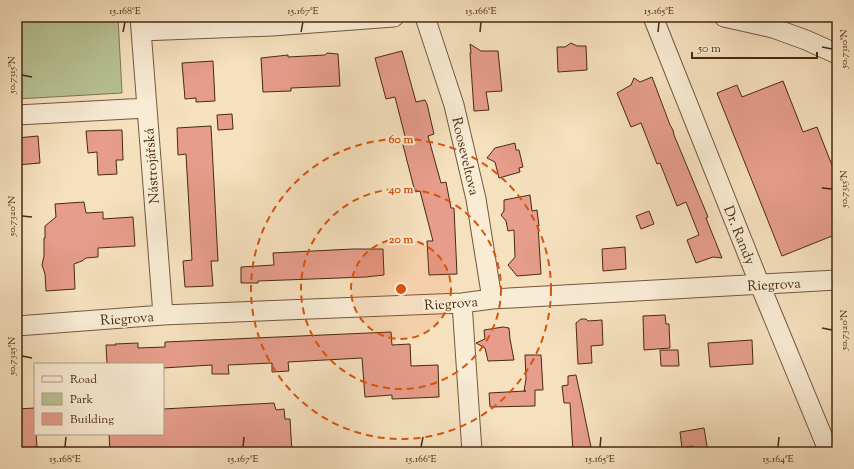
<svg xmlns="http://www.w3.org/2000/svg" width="854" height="469" font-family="'Sorts Mill Goudy',serif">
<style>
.green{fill:#b8c394;stroke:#817653}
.building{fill:#e69d8b;stroke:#4a2912}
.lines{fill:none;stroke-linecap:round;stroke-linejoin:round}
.minor-casing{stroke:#75573d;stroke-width:21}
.minor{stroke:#f9ecd5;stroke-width:19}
.ticks{fill:none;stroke:#4a2912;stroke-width:1.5}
.ring{fill:none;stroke:#d8540d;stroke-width:2;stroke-dasharray:7 5}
.labels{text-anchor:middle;stroke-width:4;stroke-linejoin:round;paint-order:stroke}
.street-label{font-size:14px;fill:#4a2912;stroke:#f9ecd5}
.centre{fill:#d8540d;stroke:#f9ecd5;stroke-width:2}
.ring-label{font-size:12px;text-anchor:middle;font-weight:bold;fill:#d8540d;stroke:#f9ecd5;stroke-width:4;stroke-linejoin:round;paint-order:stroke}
.neatline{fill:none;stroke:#4a2912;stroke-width:1.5}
.ticks-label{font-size:10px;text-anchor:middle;fill:#4a2912}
</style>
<rect width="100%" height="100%" fill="#f6e1be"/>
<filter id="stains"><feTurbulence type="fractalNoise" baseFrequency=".005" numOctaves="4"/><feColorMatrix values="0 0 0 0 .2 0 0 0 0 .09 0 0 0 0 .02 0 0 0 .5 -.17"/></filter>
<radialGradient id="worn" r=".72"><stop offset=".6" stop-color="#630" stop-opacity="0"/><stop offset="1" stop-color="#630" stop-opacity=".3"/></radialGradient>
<path class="green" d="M 17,17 L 118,17 L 122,93 L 17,99 Z"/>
<path class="building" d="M 571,43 L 577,46 L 586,46 L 587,70 L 558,72 L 557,47 L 565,47 Z
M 470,44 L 481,51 L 498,51 L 502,91 L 486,92 L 489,110 L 474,111 L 470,53 L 471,53 Z
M 402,51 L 416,102 L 425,100 L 427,104 L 434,134 L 428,136 L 441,183 L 446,182 L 451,208 L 454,208 L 457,274 L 429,275 L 427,241 L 433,241 L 420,191 L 415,192 L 402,141 L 406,140 L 395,97 L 386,99 L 375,58 Z
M 327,53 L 338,54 L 340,86 L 291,88 L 291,91 L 263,92 L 261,58 L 288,55 L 288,57 L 325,55 Z
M 213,61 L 215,101 L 196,102 L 196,98 L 185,99 L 182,63 Z
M 652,77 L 670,125 L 673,130 L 674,135 L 708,217 L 706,218 L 722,258 L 713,257 L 696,263 L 687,240 L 699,235 L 686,202 L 677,206 L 660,163 L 657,164 L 641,123 L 631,127 L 617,93 L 631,85 L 634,78 L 640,82 Z
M 783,81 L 803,132 L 817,127 L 837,178 L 837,234 L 782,256 L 717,93 L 737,85 L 742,97 Z
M 232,114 L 233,129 L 218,130 L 217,115 Z
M 211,126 L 218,261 L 211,261 L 213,286 L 185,287 L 183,261 L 192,260 L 186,154 L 178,155 L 177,128 Z
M 122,130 L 123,160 L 116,160 L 117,174 L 98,175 L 97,152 L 88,153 L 86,131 Z
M 38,136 L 40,163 L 17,165 L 17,138 Z
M 515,143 L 516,150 L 519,150 L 523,167 L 519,168 L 520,172 L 499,178 L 495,162 L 487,158 L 495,148 Z
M 530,195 L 532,211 L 537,210 L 539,226 L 538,226 L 541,274 L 517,276 L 508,265 L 515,257 L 514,230 L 508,231 L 506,221 L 501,215 L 504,211 L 504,200 Z
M 84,202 L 86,213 L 103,212 L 103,219 L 133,217 L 135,246 L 98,248 L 98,257 L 86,258 L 82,261 L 74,264 L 75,289 L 46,291 L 45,274 L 42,265 L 44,256 L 44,238 L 45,238 L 45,226 L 56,217 L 55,204 Z
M 649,211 L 654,224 L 641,229 L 636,216 Z
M 625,247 L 626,269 L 603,271 L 602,249 Z
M 353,249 L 383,249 L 384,275 L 366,277 L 258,281 L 258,283 L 241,283 L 241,267 L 274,265 L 273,253 Z
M 665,315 L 666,324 L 669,324 L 670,348 L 644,350 L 643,316 Z
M 581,319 L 586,319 L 588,321 L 602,320 L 603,345 L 591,346 L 592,363 L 578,364 L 576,323 Z
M 503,327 L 509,328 L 510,339 L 514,360 L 488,361 L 485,348 L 476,343 L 485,339 L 484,330 Z
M 391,332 L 392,345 L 410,344 L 411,366 L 438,365 L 439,397 L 392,399 L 392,395 L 365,397 L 362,358 L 288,362 L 289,371 L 272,372 L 272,363 L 228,365 L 229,374 L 212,374 L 212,365 L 163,368 L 163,364 L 107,364 L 106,345 L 116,345 L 115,344 L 138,343 L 138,348 L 165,347 L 165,342 Z
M 752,340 L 753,364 L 710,367 L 708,343 Z
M 660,350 L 678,350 L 679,366 L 661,366 Z
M 525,355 L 541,355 L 543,390 L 535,390 L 535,406 L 490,407 L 489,393 L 526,391 L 524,391 L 526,379 Z
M 576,375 L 582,403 L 592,452 L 573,452 L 570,403 L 564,403 L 562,386 L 568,385 L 568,376 Z
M 274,403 L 276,410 L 284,409 L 285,419 L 290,419 L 292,452 L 110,452 L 109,434 L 163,434 L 163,409 Z
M 35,408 L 35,434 L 36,434 L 37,447 L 33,447 L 33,452 L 17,452 L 17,409 Z
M 704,428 L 708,452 L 694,452 L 693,446 L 682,448 L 680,432 Z"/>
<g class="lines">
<defs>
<path id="minor" d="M 140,17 L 163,315
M 425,17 L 454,105 L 476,199 L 492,299
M 653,17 L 760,285 L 829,452
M 724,17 L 773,28 L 806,40 L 837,54
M 141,31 L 272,26 L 394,17
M 17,115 L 147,108
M 462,303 L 472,452
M 17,326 L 163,315 L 462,303 L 492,299 L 837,280"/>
</defs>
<use href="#minor" class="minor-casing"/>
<use href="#minor" class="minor"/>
</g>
<path class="ticks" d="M 123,32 L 125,22M 301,32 L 303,22M 480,32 L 481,22M 658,32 L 659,22M 822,47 L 832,49M 22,75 L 32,77M 822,188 L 832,189M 22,216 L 32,217M 822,328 L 832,330M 22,356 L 32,358M 65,447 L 66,437M 243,447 L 244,437M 421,447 L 423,437M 600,447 L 601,437M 778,447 L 779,437"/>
<circle cx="401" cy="289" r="50" fill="#d8540d" fill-opacity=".12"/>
<g class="ring">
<circle cx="401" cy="289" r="50"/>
<circle cx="401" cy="289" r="100"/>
<circle cx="401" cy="289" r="150"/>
</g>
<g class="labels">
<g class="street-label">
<text transform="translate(466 156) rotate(77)" y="5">Rooseveltova</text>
<text transform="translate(151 166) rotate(-94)" y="5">Nástrojářská</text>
<text transform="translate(740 235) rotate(68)" y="5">Dr. Randy</text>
<text transform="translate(774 284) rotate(-3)" y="5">Riegrova</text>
<text transform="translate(451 303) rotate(-4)" y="5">Riegrova</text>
<text transform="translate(127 318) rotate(-4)" y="5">Riegrova</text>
</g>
</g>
<circle cx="401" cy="289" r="6" class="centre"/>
<g class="ring-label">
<text x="401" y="143">60 m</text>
<text x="401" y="193">40 m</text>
<text x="401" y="243">20 m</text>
</g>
<rect width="854" height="469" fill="none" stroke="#f6e1be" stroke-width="44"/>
<rect x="34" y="363" width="130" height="72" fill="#f9ecd5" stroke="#b39e87"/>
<rect x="42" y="376" width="20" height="6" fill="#f9ecd5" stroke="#b39e87"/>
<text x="70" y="383" font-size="12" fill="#4a2912">Road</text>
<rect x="42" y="393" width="20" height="12" fill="#b8c394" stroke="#b39e87"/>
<text x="70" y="403" font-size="12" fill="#4a2912">Park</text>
<rect x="42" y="413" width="20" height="12" fill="#e69d8b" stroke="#b39e87"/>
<text x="70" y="423" font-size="12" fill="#4a2912">Building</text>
<path d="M692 52v6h125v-6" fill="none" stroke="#4a2912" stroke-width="2"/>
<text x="698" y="52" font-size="12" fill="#4a2912" stroke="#f9ecd5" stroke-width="3" paint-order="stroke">50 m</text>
<rect x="22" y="22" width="810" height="425" class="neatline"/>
<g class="ticks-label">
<text x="125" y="14">15.168°E</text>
<text x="303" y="14">15.167°E</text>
<text x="481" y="14">15.166°E</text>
<text x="659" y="14">15.165°E</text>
<text transform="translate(843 49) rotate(-90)" y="4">50.7310°N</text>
<text transform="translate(11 75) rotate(-90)" y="4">50.7315°N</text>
<text transform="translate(843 189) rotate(-90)" y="4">50.7315°N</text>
<text transform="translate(11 216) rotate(-90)" y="4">50.7320°N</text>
<text transform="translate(843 330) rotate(-90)" y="4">50.7320°N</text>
<text transform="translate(11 356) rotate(-90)" y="4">50.7325°N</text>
<text x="65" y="462">15.168°E</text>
<text x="243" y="462">15.167°E</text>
<text x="421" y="462">15.166°E</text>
<text x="600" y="462">15.165°E</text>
<text x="778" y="462">15.164°E</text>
</g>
<rect width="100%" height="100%" filter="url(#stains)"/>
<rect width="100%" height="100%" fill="url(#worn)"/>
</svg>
